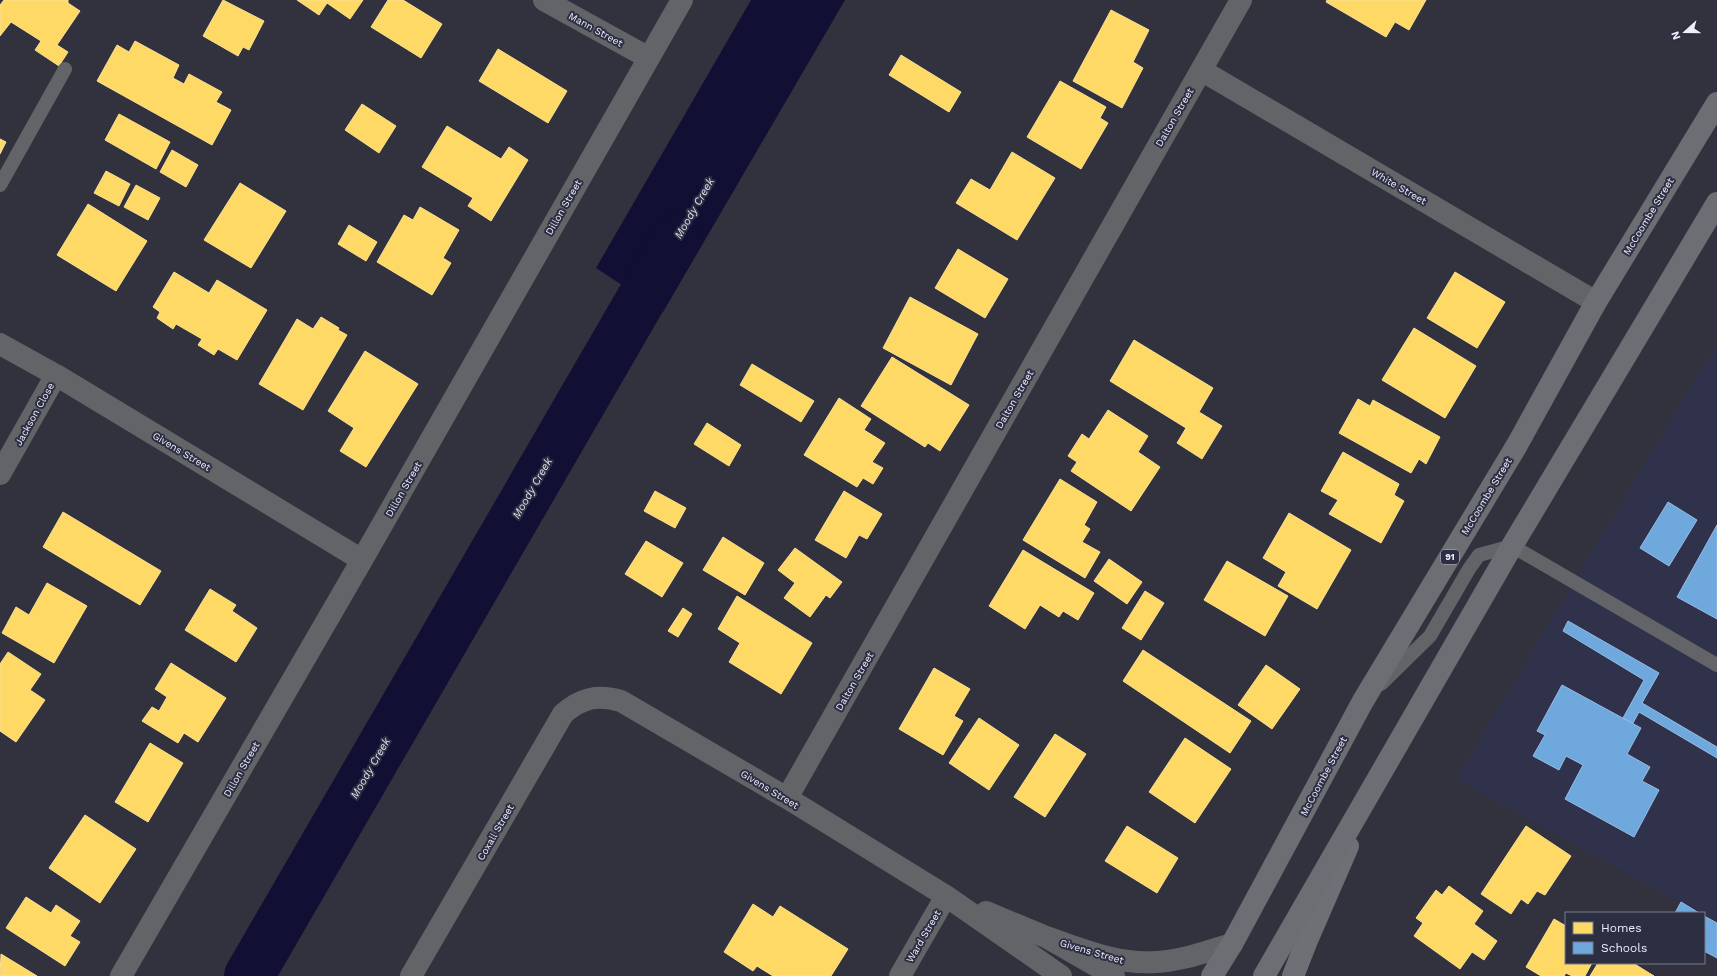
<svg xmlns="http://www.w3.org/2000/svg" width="1717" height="976" font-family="'Work Sans',sans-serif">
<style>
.built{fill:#30324b}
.water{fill:#120f34}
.homes{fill:#ffd966;stroke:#fae093}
.schools{fill:#6fa8dc;stroke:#95bde6}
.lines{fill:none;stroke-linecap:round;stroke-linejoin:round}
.river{stroke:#120f34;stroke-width:50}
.lane{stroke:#636468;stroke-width:14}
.street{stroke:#636468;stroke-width:22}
.secondary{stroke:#6f7075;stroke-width:22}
.primary{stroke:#6d6e74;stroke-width:22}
.labels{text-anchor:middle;stroke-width:4;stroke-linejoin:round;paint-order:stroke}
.shield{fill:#2c2e42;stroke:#b3b5c5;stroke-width:1}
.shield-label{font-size:9px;font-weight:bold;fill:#edeffd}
.street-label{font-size:10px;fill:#edeffd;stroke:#2c2e42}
.water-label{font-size:11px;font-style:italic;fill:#e0e2f1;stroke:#2c2e42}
</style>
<rect width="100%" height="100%" fill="#31323d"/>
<path class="built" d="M 1717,343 L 1717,923 L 1704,916 L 1704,913 L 1699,913 L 1456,779 Z"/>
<path class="water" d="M 751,0 L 845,0 L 663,312 L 596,268 Z"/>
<path class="homes" d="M 4,0 L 68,0 L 68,3 L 80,11 L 57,45 L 68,52 L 59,66 L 35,50 L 41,41 L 11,22 L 0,36 L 0,5 Z
M 223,0 L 264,21 L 249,50 L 243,47 L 238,56 L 203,36 Z
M 297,0 L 363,0 L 350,19 L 327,3 L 319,15 Z
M 388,0 L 403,0 L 442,24 L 421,58 L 371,27 Z
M 1327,0 L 1426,0 L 1409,30 L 1395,22 L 1386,37 L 1326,2 Z
M 1111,10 L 1149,30 L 1133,62 L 1143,68 L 1122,108 L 1073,81 Z
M 135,41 L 179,65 L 173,78 L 184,84 L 189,74 L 222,92 L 216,102 L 231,110 L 212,145 L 97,81 L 117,45 L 129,52 Z
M 498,49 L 567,91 L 548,123 L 479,81 Z
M 901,55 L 961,92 L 949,112 L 889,75 Z
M 1060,81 L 1106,107 L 1100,118 L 1108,123 L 1081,169 L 1027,137 Z
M 362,104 L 396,126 L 379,153 L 345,130 Z
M 119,114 L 170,142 L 156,169 L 105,140 Z
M 447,126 L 501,159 L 509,147 L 528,160 L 491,221 L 468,206 L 473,198 L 422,167 Z
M 0,139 L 6,142 L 0,154 Z
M 172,150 L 198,165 L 186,187 L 160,172 Z
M 1012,152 L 1055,178 L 1017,240 L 956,203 L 971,179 L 990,190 Z
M 106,171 L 130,184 L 119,206 L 94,193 Z
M 240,183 L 286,211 L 251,268 L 204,240 Z
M 136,185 L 160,198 L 148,220 L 124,207 Z
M 88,204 L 147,241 L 116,291 L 57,255 Z
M 420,207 L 459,230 L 443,258 L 451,263 L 432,295 L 377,262 L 404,215 L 413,220 Z
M 349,225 L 377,242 L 366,261 L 338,244 Z
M 958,249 L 1008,279 L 985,318 L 935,288 Z
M 174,272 L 209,293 L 217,280 L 267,310 L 237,360 L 218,349 L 214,355 L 198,345 L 202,339 L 176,324 L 173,329 L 157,318 L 160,312 L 153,307 Z
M 1455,272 L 1505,302 L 1477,348 L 1427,318 Z
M 910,297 L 978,334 L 951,385 L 883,348 Z
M 321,317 L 339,328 L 338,330 L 347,335 L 303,410 L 259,384 L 297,319 L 313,329 Z
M 1414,328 L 1476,366 L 1445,418 L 1382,380 Z
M 1134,340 L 1213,388 L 1199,412 L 1222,426 L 1202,459 L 1177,443 L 1186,428 L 1110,381 Z
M 365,351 L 418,384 L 366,467 L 340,451 L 354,428 L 328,411 Z
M 892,357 L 969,405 L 940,451 L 928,443 L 925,447 L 861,406 Z
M 752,364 L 814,401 L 801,422 L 740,385 Z
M 839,398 L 871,419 L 864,430 L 885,443 L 872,462 L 883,468 L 873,484 L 863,478 L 857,487 L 804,455 Z
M 1358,399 L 1370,406 L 1373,400 L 1440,437 L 1426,464 L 1419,459 L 1411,473 L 1339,433 Z
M 1108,410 L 1148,436 L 1138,452 L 1160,467 L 1131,511 L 1071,471 L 1077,462 L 1068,456 L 1082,434 L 1089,439 Z
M 707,423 L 741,445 L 729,466 L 694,444 Z
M 1343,452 L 1399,484 L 1394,495 L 1404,501 L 1381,543 L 1329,514 L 1338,500 L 1321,491 Z
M 1060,479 L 1097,502 L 1084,525 L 1090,529 L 1082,542 L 1100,552 L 1085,578 L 1023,540 Z
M 655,491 L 686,508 L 675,528 L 644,511 Z
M 844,491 L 882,514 L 867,539 L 859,535 L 846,558 L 815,540 Z
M 63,512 L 161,571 L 140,605 L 43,547 Z
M 1289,513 L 1351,550 L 1317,609 L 1278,586 L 1286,572 L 1263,558 Z
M 723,537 L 764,563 L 745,595 L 703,570 Z
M 646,541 L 683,563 L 662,597 L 625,574 Z
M 795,548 L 842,582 L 830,598 L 826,595 L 810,617 L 784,598 L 795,583 L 778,570 Z
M 1023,550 L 1094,593 L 1078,620 L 1063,611 L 1059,617 L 1040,605 L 1025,629 L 989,606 Z
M 1109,559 L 1142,582 L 1127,604 L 1094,581 Z
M 1227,561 L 1288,596 L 1265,636 L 1204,600 Z
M 47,583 L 87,606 L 54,663 L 2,633 L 16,607 L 29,615 Z
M 210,589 L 236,605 L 232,611 L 257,628 L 236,662 L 185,630 Z
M 1145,591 L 1164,603 L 1141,640 L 1122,628 Z
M 737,596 L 812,643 L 781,694 L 729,662 L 740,643 L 718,629 Z
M 683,608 L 692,614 L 678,637 L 668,631 Z
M 1143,650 L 1251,721 L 1230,753 L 1123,681 Z
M 8,652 L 41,674 L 30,690 L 45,700 L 16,742 L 0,731 L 0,664 Z
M 171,663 L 226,698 L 198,742 L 184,733 L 178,743 L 142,721 L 152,707 L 159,711 L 167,697 L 155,689 Z
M 1266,665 L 1300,689 L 1272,729 L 1238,705 Z
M 934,668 L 970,689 L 954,716 L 963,721 L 943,755 L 899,729 Z
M 979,718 L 1019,745 L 989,790 L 949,763 Z
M 1055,734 L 1086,754 L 1045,817 L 1014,797 Z
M 1185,738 L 1231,769 L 1195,823 L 1149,792 Z
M 150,743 L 183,763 L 148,822 L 115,802 Z
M 85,815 L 136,849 L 100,903 L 49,868 Z
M 1127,826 L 1178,858 L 1157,893 L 1105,861 Z
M 1526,826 L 1571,856 L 1545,895 L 1537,891 L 1528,904 L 1521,899 L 1511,914 L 1481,894 Z
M 1449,886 L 1483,911 L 1474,924 L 1497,941 L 1484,960 L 1472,952 L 1460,969 L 1414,936 L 1423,923 L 1416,918 L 1436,890 L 1442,895 Z
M 26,897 L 51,913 L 56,905 L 80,921 L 70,936 L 80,942 L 65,966 L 6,928 Z
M 753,904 L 773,917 L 780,906 L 848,949 L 831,976 L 773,976 L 757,966 L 753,971 L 724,952 Z
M 1554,919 L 1566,926 L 1566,963 L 1592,963 L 1585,976 L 1572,976 L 1566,973 L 1564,976 L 1541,976 L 1526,967 Z
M 1,954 L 37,976 L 0,976 Z
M 1598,963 L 1633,963 L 1654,976 L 1590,976 Z"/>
<path class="schools" d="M 1668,502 L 1697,520 L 1669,566 L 1640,548 Z
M 1717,525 L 1717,619 L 1677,597 Z
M 1568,621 L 1659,673 L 1642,703 L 1717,747 L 1717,758 L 1639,712 L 1633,723 L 1623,718 L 1644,680 L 1563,631 Z
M 1562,685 L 1641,728 L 1627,754 L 1650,767 L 1642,781 L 1659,790 L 1634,837 L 1565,799 L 1583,765 L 1566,756 L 1559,770 L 1533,756 L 1545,735 L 1537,731 Z
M 1681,902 L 1699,913 L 1675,913 Z
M 1704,916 L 1717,923 L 1717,958 L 1704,951 Z"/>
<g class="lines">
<path class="river" d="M 249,976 L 676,239"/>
<path class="lane" d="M 0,185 L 65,69
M 1381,684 L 1430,636 L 1469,569 L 1479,555 L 1512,546 L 1717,665"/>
<path class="street" d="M 544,0 L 649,58
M 1201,70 L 1596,302
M 0,344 L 56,375 L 362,560
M 0,474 L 56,375
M 787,798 L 1241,0
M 986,912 L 1046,937 L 1114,976
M 1046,937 C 1081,949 1118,965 1156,962 C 1182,961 1207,951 1232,944
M 121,976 L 362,560 L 682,0
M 411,976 L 563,714 C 581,698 598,694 621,701 L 787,798 L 946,896 L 1061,976
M 900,976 L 946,896"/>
<path class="secondary" d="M 1293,976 L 1308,938 L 1348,846"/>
<path class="primary" d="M 1212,976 L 1232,944 L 1363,701 L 1517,445 L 1596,302 L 1717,103
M 1264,976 L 1512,546 L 1717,203"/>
</g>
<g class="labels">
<rect class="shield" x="1441" y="550" width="18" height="14" rx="3"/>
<g class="shield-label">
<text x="1450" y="560">91</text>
</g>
<g class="street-label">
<text transform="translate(596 29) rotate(29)" y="4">Mann Street</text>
<text transform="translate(1174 117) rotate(-60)" y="4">Dalton Street</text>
<text transform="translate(1399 186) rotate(30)" y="4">White Street</text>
<text transform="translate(563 207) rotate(-60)" y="4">Dillon Street</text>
<text transform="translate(1648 216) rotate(-59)" y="4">McCoombe Street</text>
<text transform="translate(1014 399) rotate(-60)" y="4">Dalton Street</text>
<text transform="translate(34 414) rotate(-61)" y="4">Jackson Close</text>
<text transform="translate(182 451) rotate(31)" y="4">Givens Street</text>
<text transform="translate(403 489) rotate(-60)" y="4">Dillon Street</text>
<text transform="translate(1486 496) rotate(-59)" y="4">McCoombe Street</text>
<text transform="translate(854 681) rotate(-60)" y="4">Dalton Street</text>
<text transform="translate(241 769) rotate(-60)" y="4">Dillon Street</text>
<text transform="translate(1323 776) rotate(-62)" y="4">McCoombe Street</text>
<text transform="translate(770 789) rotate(31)" y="4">Givens Street</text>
<text transform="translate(495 832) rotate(-60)" y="4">Coxall Street</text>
<text transform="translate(923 936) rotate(-60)" y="4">Ward Street</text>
<text transform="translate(1092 951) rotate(16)" y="4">Givens Street</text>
</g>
<g class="water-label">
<text transform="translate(694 208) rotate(-60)" y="4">Moody Creek</text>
<text transform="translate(532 488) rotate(-60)" y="4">Moody Creek</text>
<text transform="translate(370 768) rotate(-60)" y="4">Moody Creek</text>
</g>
</g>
<rect x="1565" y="912" width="140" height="52" fill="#2c2e42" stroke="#797b8d"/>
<rect x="1573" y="922" width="20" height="12" fill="#ffd966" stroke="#797b8d"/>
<text x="1601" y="932" font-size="12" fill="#edeffd">Homes</text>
<rect x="1573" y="942" width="20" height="12" fill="#6fa8dc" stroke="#797b8d"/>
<text x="1601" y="952" font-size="12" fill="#edeffd">Schools</text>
<g transform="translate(1685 32) rotate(249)" stroke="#2c2e42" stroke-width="3" paint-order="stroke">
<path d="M0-3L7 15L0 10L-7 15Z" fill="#edeffd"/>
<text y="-6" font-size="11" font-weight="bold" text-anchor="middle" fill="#edeffd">N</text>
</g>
</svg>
